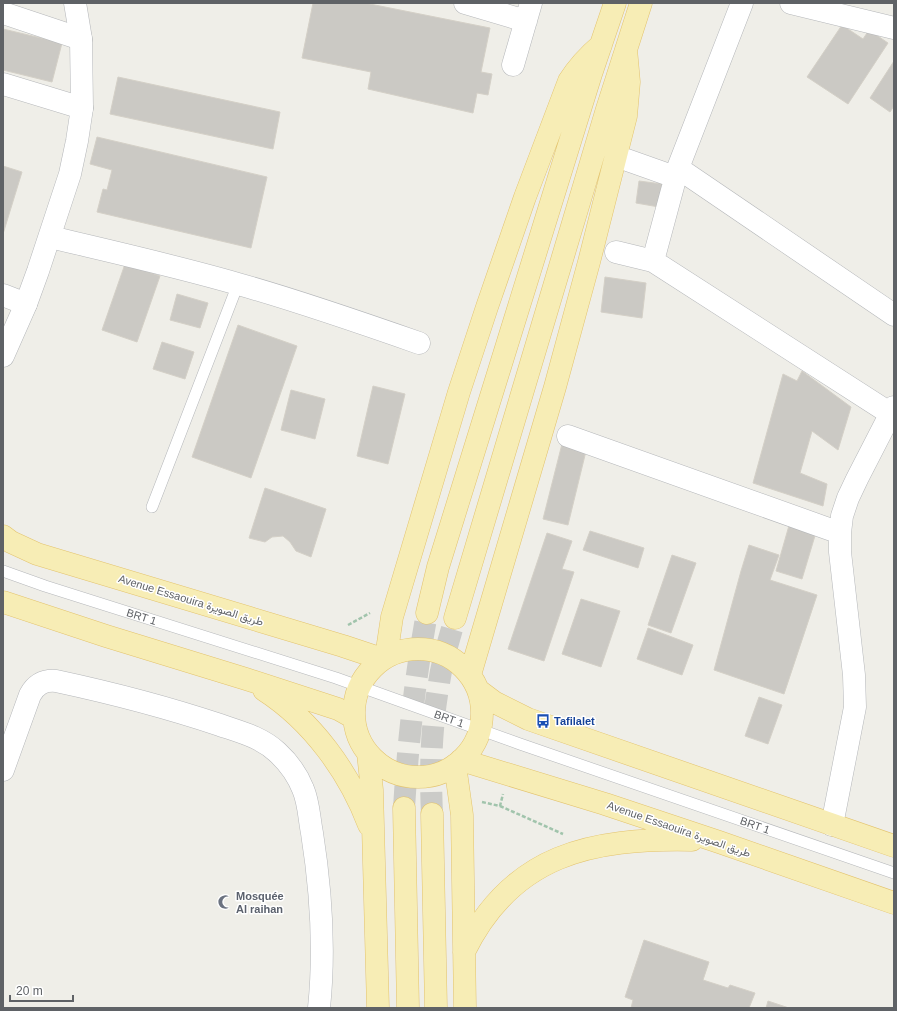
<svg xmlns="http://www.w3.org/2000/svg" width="897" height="1011" font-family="Arial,Vazirmatn,sans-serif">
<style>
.building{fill:#cbc9c4;stroke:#d4d0c7}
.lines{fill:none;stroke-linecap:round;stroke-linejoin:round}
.primary-tunnel{stroke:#cbcbc8;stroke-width:22;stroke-dasharray:22 11;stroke-linecap:butt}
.service-casing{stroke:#b5b7ba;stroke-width:12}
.minor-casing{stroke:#b5b7ba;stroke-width:23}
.tertiary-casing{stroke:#b5b7ba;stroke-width:23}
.primary-casing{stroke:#e3c36d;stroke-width:23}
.path{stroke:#a1c4ac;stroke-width:2.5;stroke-dasharray:4 2;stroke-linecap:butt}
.service{stroke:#fff;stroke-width:11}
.minor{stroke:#fff;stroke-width:22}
.tertiary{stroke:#fff;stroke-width:22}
.primary{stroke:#f7edb5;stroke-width:22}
.labels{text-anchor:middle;stroke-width:3;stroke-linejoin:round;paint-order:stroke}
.street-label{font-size:11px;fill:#5f6266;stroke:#fff}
.transit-label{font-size:11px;font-weight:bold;fill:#164399;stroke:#fff;text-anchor:start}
.worship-label{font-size:11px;font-weight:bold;fill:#5b616d;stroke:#fff;text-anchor:start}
</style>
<rect width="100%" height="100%" fill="#efeee8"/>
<path class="building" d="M 313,3 L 365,3 L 490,28 L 481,72 L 492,74 L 488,95 L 477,93 L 473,113 L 368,89 L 371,72 L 302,58 Z
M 842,25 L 863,39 L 869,30 L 888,43 L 848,104 L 807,77 Z
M 3,29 L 62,43 L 52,82 L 3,70 Z
M 894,61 L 894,106 L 890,112 L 870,98 Z
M 118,77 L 280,112 L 273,149 L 110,114 Z
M 97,137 L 267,177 L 251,248 L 97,212 L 103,189 L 107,190 L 112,170 L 90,164 Z
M 3,166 L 22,172 L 3,234 Z
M 639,181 L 662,184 L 659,207 L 636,203 Z
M 125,264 L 160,276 L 137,342 L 102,330 Z
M 605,277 L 646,283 L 642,318 L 601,312 Z
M 177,294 L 208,303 L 200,328 L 170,320 Z
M 238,325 L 297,346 L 251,478 L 192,457 Z
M 162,342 L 194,352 L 185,379 L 153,369 Z
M 802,371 L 851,407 L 838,450 L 812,431 L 800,473 L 827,484 L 823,506 L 753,483 L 783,374 L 797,381 Z
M 373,386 L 405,394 L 388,464 L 357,456 Z
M 291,390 L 325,399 L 315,439 L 281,430 Z
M 563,440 L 587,447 L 568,525 L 543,519 Z
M 265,488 L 326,509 L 311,557 L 296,551 L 290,542 L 283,536 L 272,537 L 265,542 L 249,538 Z
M 790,522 L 817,529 L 802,579 L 776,571 Z
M 590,531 L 644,548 L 638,568 L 583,550 Z
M 547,533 L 572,541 L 562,569 L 574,572 L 544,661 L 508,649 Z
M 749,545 L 779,555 L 770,580 L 817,595 L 784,694 L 714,670 L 741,571 Z
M 672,555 L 696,563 L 671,633 L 648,625 Z
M 581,599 L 620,611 L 601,667 L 562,654 Z
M 648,628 L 693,645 L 682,675 L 637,659 Z
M 759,697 L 782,705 L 768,744 L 745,736 Z
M 644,940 L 709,962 L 703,980 L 728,988 L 730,985 L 755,993 L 749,1008 L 631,1008 L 633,1000 L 625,997 Z
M 768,1001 L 789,1008 L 766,1008 Z"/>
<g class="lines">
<path class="primary-tunnel" d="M 404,808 C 408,742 415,678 427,613
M 432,814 C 430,770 431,727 439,683 C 442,661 449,640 455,618"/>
<defs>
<g id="service">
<path d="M 152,507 L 238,284"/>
<path id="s1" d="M 3,571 L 45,586 L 336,678 L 520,744 L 894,873"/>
</g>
<path id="minor" d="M 465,3 L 526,21
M 791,3 L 894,28
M 3,13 L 81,39
M 513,65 L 531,3
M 3,84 L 82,108
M 627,160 L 675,177
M 678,168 L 894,315
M 50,237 C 113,252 176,266 238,284 C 299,301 359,322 419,343
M 616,252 L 653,261 L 891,414
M 653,261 L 678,168 L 742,3
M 3,295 L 26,304
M 568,436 L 840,533
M 3,770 L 30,695 C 36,684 44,680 56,681 C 112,693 166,707 220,725 C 240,732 261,737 277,752 C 288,762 297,774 303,789 C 309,803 309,818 312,833 C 321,890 325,950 319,1008
M 832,825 L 855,707 L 854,675 L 840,552 L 840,533 L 842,516 L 848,498 L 857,479 L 894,407"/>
<path id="tertiary" d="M 3,356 L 26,304 L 38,271 L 70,174 L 77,141 L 82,108 L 81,39 L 75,3"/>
<path id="primary" d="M 3,536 L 11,542 L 37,554 L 343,646 L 382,659
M 3,602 L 106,636 L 246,679 L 338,709 L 354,718
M 427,613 L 438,567 L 591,74 L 615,3
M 455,618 L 607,109 L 641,3
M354 713a64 64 0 1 1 128 0a64 64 0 1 1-128 0Z
M 386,657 L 392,617 L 459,392 L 487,307 L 525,197 L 569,81 C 578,67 588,56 601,45
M 470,675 L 555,387 L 589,262 L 626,116 L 629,82 L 626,49
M 264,690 C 312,721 349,772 369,825
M 478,690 L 494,702 L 528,719 L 894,846
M 368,753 L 372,790 L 378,1008
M 461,760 L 605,804 L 719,842 L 894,903
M 455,765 L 462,815 L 465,1008
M 404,808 L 408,1008
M 432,814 L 436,1008
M 464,952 C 512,854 591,838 692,840"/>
</defs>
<use href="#service" class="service-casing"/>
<use href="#minor" class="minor-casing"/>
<use href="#tertiary" class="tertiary-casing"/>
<use href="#primary" class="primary-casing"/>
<path class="path" d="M 348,625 L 370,613
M 482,802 L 500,806 L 503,794
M 500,806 L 563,834"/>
<use href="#service" class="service"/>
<use href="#minor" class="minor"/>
<use href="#tertiary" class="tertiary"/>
<use href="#primary" class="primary"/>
</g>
<defs>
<symbol id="bus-bare" viewBox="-9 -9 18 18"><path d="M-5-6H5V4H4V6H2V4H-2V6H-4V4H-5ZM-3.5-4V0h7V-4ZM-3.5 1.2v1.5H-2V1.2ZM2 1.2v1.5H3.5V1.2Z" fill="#1a4fb4" stroke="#fff" stroke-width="2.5" paint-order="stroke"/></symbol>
<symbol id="mosque-bare" viewBox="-9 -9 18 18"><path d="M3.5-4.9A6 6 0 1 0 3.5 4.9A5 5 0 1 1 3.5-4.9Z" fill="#6b7280" stroke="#fff" stroke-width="2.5" paint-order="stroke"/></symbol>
</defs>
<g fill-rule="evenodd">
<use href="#bus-bare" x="533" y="711" width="20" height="20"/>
<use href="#mosque-bare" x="215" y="892" width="20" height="20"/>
</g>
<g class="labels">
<g class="street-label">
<text transform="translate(191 600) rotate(17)" y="4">Avenue Essaouira طريق الصويرة</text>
<text dy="4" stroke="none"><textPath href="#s1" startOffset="146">BRT 1</textPath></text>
<text dy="4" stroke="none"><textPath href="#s1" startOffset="470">BRT 1</textPath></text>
<text dy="4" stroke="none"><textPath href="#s1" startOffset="794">BRT 1</textPath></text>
<text transform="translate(679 829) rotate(19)" y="4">Avenue Essaouira طريق الصويرة</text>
</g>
<g class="transit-label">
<text x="554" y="725">Tafilalet</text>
</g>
<g class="worship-label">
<text x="236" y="900">Mosquée<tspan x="236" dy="13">Al raihan</tspan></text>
</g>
</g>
<rect width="897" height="1011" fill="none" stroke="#5f6266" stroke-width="8"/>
<path d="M10 995v6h63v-6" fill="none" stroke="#5f6266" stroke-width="2"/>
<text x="16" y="995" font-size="12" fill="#5f6266" stroke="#ffffff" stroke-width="3" paint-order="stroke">20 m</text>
</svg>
